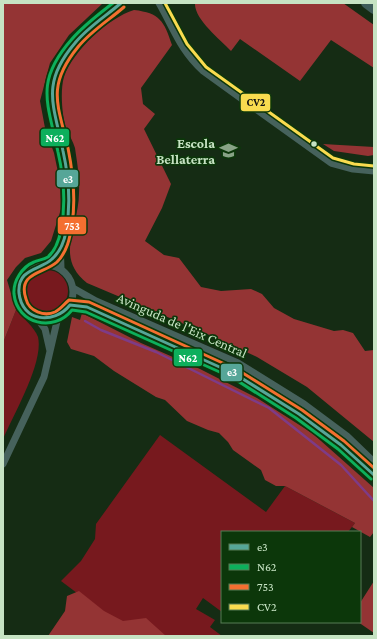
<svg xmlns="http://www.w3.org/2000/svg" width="377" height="639" font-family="'Crimson Pro',serif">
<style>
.green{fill:#77191e}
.forest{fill:#943434}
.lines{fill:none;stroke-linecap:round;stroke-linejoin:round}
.stream{stroke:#7e3b87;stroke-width:2.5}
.street{stroke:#46625c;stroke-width:7}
.secondary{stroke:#3e5c59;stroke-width:10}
.bus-1-casing{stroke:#0c370a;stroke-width:6}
.bus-2-casing{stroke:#0c370a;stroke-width:6}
.bus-3-casing{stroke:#0c370a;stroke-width:6}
.bus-4-casing{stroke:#0c370a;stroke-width:6}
.bus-1{stroke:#56a698;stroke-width:3}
.bus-2{stroke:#0daf5c;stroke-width:3}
.bus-3{stroke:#f46f30;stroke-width:3}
.bus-4{stroke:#f9db4f;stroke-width:3}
.bus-dot{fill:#c6e3c3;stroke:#0c370a;stroke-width:1.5}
.labels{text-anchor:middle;stroke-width:3.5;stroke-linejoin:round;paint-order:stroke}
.poi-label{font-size:14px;font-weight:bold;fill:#c6e3c3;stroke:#0c370a;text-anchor:end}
.street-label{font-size:14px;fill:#c6e3c3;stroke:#0c370a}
.line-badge{stroke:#0c370a;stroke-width:1.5}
.badge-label{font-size:11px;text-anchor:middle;font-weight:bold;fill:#fff}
.pale-badge-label{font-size:11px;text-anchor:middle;font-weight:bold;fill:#111}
</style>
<rect width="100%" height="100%" fill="#152c14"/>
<path class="green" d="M26 291a21 21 0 1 1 42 0a21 21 0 1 1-42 0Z
M 16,310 C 22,317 35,328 38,337 C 44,362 14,414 3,439 L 3,343 Z
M 160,435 L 266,512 L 285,486 L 355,523 L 348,532 L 222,532 L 222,612 L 203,598 L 196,609 L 215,620 L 210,627 L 222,636 L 134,636 L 61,581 L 81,561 L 95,539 L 96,524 Z"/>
<path class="forest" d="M 3,3 L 103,3 L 69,35 L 50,63 L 40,101 L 45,128 L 54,153 L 60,182 L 61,209 L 51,241 L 41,253 L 25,258 L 16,267 L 7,280 L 16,310 L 3,343 Z
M 195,3 L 343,3 L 374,25 L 374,68 L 331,40 L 300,81 L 240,39 L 231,51 C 220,39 194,19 195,3 Z
M 134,10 C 160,13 164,21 172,45 L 141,88 L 143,104 L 155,114 L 144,129 L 171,184 L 162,208 L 145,241 L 164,255 L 179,258 L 201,287 L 221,291 L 251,289 L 262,294 L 274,308 L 294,319 L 334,331 L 343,330 L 353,333 L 365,351 L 374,350 L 374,442 L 307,387 L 257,357 L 203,332 L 87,283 C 54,257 79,227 79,193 C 80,179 77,162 75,148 C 73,141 69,135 66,128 C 62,116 60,90 64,77 C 73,51 108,18 134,10 Z
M 323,144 L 374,147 L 374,155 L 368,156 L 334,151 Z
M 82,313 L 141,343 L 200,369 L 257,398 L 312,433 L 374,488 L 374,532 L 370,537 L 352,527 L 355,523 L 285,486 L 276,486 L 265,480 L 261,470 L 233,450 L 228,442 L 219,433 L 208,430 L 187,421 L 165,400 L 156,397 L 114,371 L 94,356 L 71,349 L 67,342 L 72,317 L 80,320 Z
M 374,581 L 374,633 L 358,622 L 360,622 L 360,603 Z
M 79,591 L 104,611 L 123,621 L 146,618 L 166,636 L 48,636 L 65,611 L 67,596 Z"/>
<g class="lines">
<path class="stream" d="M 85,321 L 101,330 L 156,352 L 269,408 L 341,465 L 374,501"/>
<path class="street" d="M 159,3 C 174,29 180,50 203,71 L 331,163 L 353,169 L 374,171
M19 292a27 27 0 1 1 54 0a27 27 0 1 1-54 0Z
M 43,265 L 49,262 L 61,249
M 61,269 C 61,262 60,254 61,248 C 65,229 70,213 69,194 C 67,164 59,142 53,113 C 43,64 87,31 121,3
M 73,288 L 96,301 L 238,363 L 304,404 L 347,436 L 374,462
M 70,305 L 87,307 L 235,374 L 299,414 L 341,445 L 374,475
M 36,317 L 45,329 L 50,351
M 3,464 L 44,377 L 58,317"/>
<path class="secondary" d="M 366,3 L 374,9"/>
<defs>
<path id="bus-1" d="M 70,305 C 54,325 22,322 19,293 C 17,268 41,270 52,259 C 60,252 64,242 66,232 C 71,205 69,178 63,151 C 54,105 40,84 75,43 C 88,27 106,16 121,3
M 70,305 L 87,307 L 235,374 L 299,414 L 341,445 L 374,475"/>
<path id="bus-2" d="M 113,3 C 99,14 84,25 72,39 C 34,82 48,103 58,152 C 64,178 66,204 61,230 C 59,240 56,250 48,257 C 43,260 38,260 34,262 C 22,267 13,281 14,294 C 17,324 54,333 72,310 L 86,312 L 233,378 L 296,418 L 338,449 L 371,479"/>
<path id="bus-3" d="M 124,7 C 109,20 91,31 78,47 C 46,86 58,105 68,148 C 73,173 76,199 72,224 C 70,238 67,252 57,262 C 44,274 17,272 26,299 C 29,311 44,317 55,312 C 61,309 64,304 69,300 L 89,302 L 238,370 L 302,410 L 344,441 L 374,468"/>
<path id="bus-4" d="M 165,3 L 187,44 L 206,67 L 333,158 L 354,164 L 374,166"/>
</defs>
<use href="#bus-1" class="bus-1-casing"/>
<use href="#bus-2" class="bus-2-casing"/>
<use href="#bus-3" class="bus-3-casing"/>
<use href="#bus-4" class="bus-4-casing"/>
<use href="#bus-1" class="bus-1"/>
<use href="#bus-2" class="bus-2"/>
<use href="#bus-3" class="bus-3"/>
<use href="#bus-4" class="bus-4"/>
</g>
<defs>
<symbol id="school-bare" viewBox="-9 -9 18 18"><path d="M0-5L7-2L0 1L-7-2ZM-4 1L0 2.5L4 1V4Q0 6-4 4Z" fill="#88a386" stroke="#0c370a" stroke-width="2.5" paint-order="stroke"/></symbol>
</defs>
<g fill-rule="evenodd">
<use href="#school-bare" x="216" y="138" width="25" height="25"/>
</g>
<circle class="bus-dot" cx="314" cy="144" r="3.5"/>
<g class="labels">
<g class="poi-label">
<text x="215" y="148">Escola<tspan x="215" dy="16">Bellaterra</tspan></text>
</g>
<g class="street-label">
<text transform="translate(182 325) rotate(24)" y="5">Avinguda de l'Eix Central</text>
</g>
</g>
<g class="line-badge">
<rect x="240" y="93" width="31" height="19" rx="4" fill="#f9db4f"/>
<rect x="40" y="128" width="30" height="19" rx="4" fill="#0daf5c"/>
<rect x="56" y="169" width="23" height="19" rx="4" fill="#56a698"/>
<rect x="57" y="216" width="30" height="19" rx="4" fill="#f46f30"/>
<rect x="173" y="348" width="30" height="19" rx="4" fill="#0daf5c"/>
<rect x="220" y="363" width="23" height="19" rx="4" fill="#56a698"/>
</g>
<g class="badge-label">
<text x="55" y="142">N62</text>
<text x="68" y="183">e3</text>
<text x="72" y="230">753</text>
<text x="188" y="362">N62</text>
<text x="232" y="376">e3</text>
</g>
<g class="pale-badge-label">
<text x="256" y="106">CV2</text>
</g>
<rect width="377" height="639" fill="none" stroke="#c6e3c3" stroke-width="8"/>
<rect x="221" y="531" width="140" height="92" fill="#0c370a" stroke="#567c54"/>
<rect x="229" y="544" width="20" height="6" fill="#56a698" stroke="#567c54"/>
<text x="257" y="551" font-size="12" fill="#c6e3c3">e3</text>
<rect x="229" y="564" width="20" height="6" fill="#0daf5c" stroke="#567c54"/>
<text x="257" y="571" font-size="12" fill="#c6e3c3">N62</text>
<rect x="229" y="584" width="20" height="6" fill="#f46f30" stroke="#567c54"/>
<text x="257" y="591" font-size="12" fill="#c6e3c3">753</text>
<rect x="229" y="604" width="20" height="6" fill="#f9db4f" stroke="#567c54"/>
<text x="257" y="611" font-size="12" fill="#c6e3c3">CV2</text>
</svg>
